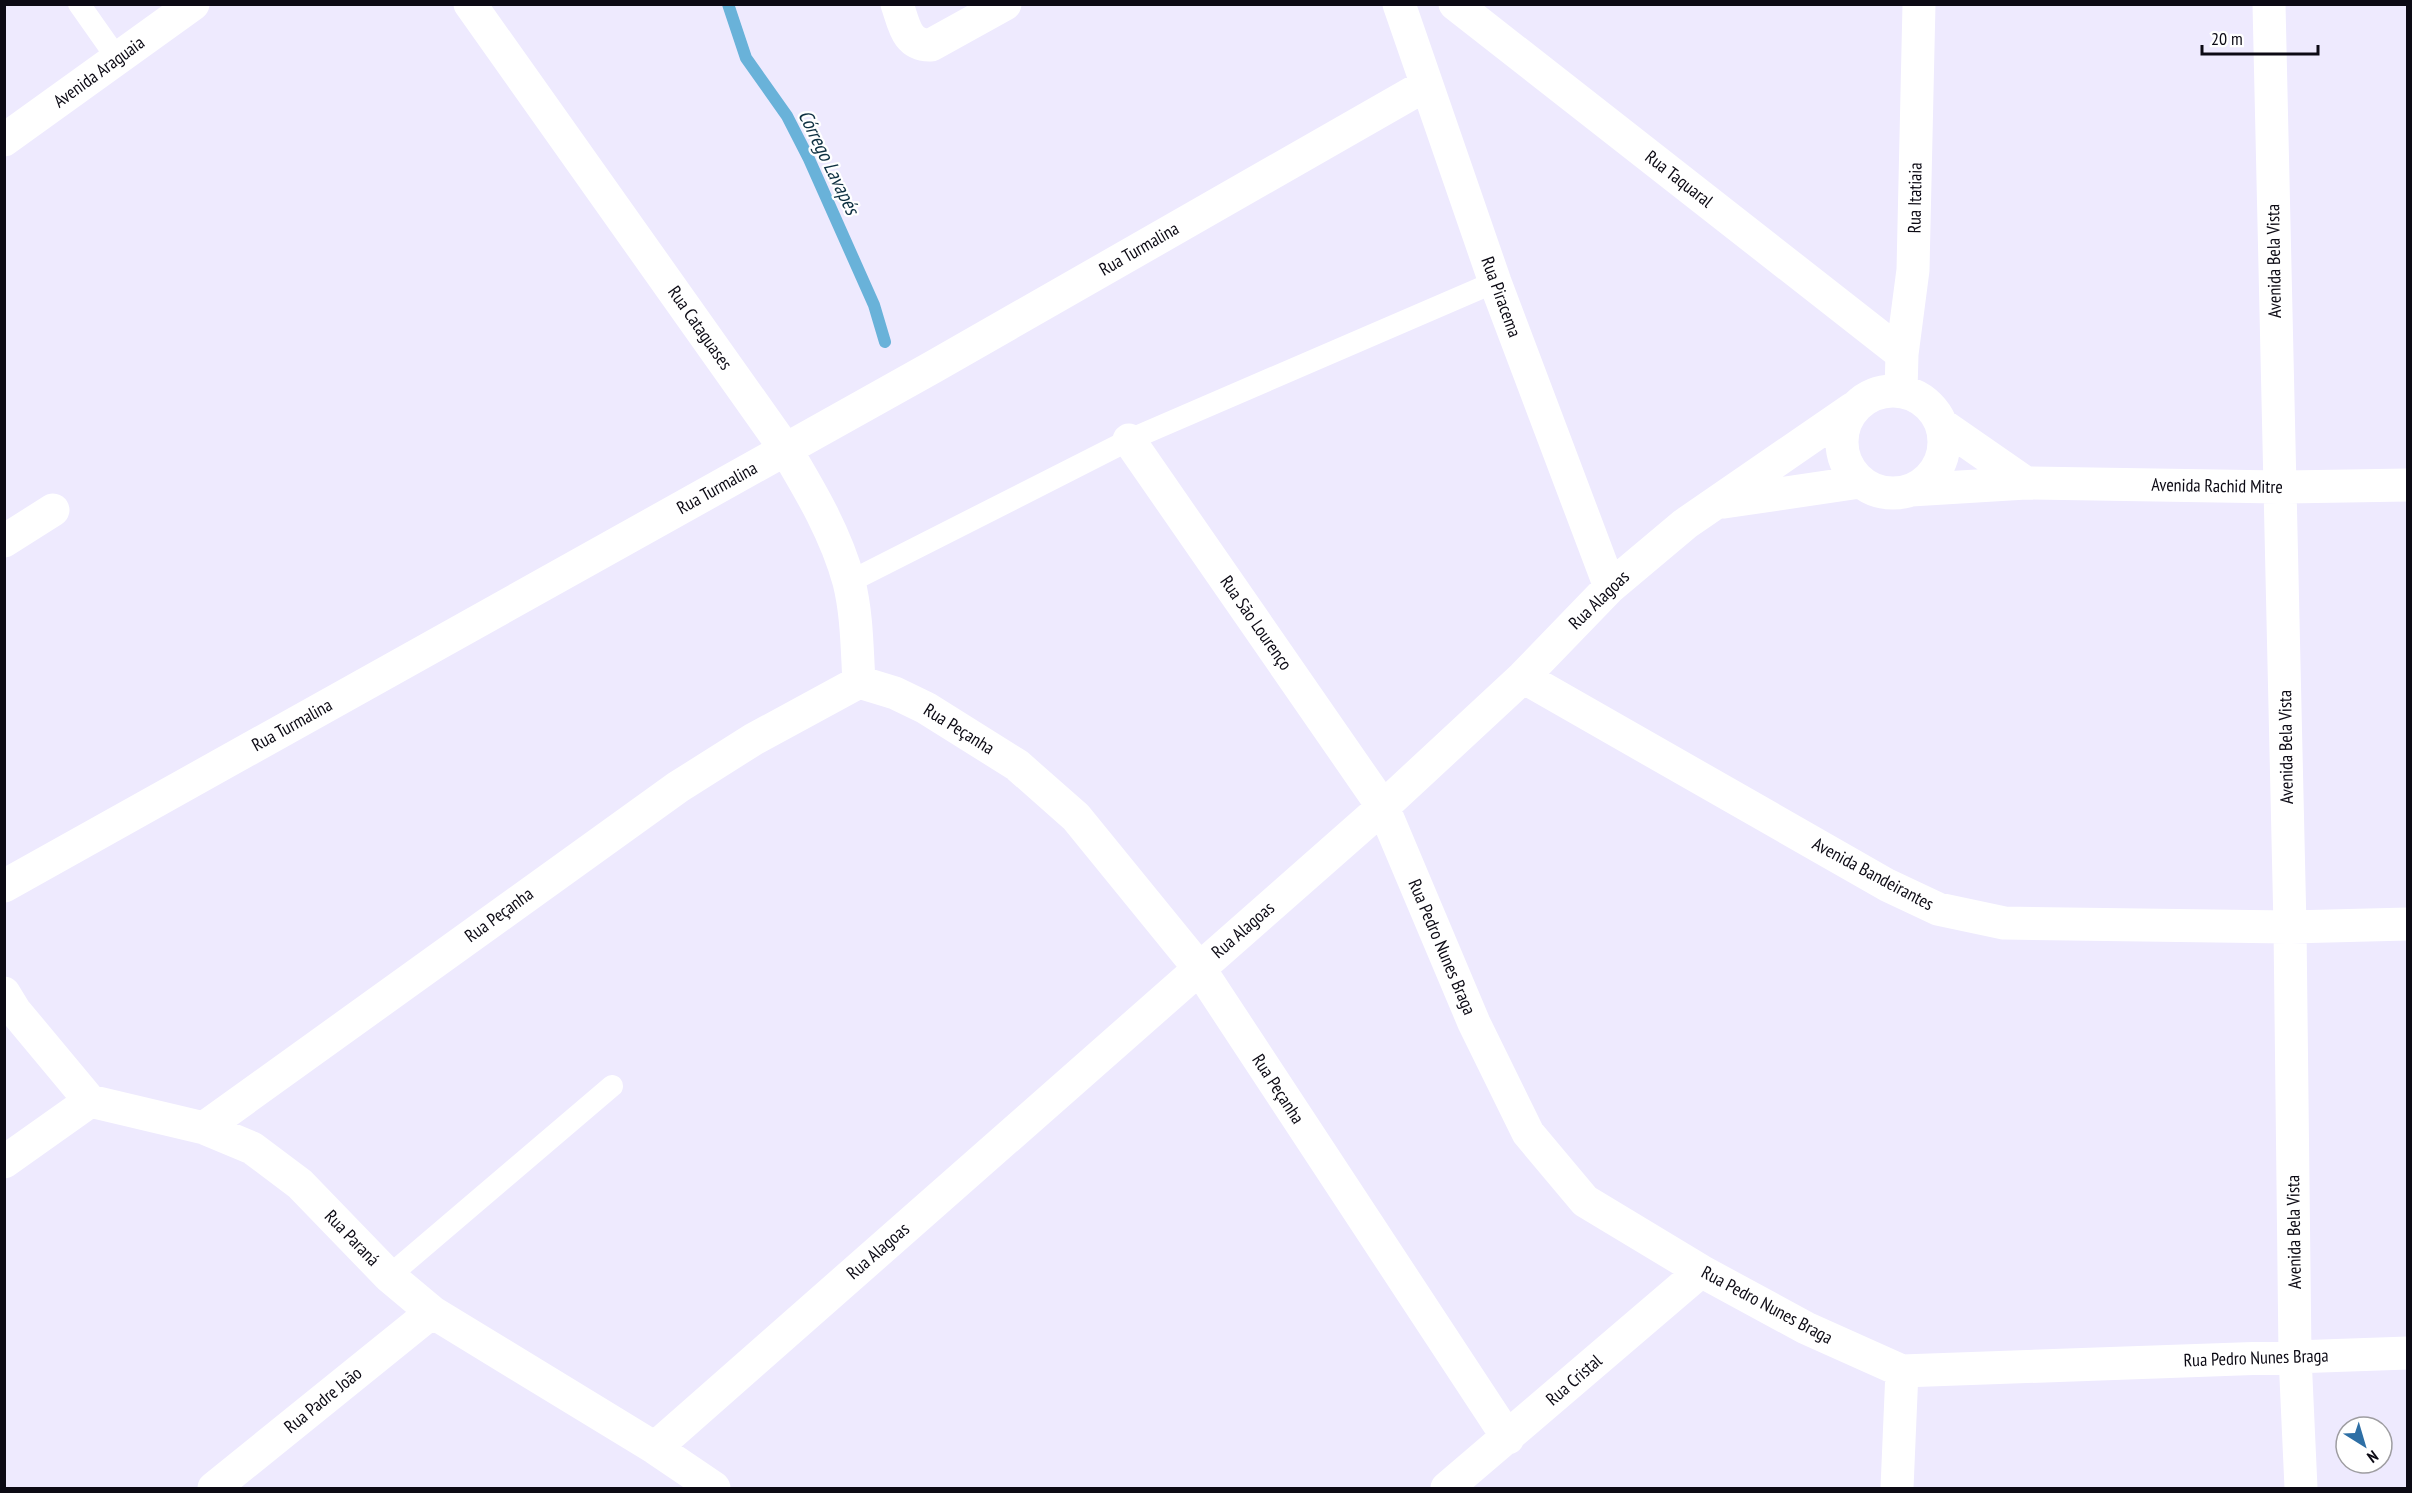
<svg xmlns="http://www.w3.org/2000/svg" width="2412" height="1493" font-family="'PT Sans Narrow',sans-serif">
<style>
.lines{fill:none;stroke-linecap:round;stroke-linejoin:round}
.stream{stroke:#69b2d9;stroke-width:12}
.lane{stroke:#fff;stroke-width:22}
.street{stroke:#fff;stroke-width:33}
.secondary{stroke:#fff;stroke-width:33}
.labels{text-anchor:middle;stroke-width:4.5;stroke-linejoin:round;paint-order:stroke}
.street-label{font-size:18px;fill:#0c0a14;stroke:#fff}
.water-label{font-size:20px;font-style:italic;fill:#0d2f40;stroke:#fff}
</style>
<rect width="100%" height="100%" fill="#eeeafe"/>
<g class="lines">
<path class="stream" d="M 728,4 L 746,58 L 787,116 L 809,159 L 874,305 L 885,342"/>
<path class="lane" d="M 79,4 L 117,58
M 849,582 L 1129,440 L 1495,282
M 389,1276 L 612,1086"/>
<path class="street" d="M 470,4 L 786,450 C 811,492 836,534 849,582 C 857,614 857,649 859,682
M 897,4 C 904,24 906,46 931,45 L 1005,4
M 1399,4 L 1495,282 L 1610,587
M 1455,4 L 1902,354
M 2269,4 L 2290,927 L 2295,1356 L 2301,1488
M 1901,391 L 1902,354 L 1913,270 L 1919,4
M1842 442a51 51 0 1 1 102 0a51 51 0 1 1-102 0Z
M 1941,424 L 2026,483
M 1129,440 L 1383,807 L 1474,1023 L 1528,1133 L 1585,1201 L 1701,1271 L 1806,1328 L 1902,1371 L 2408,1353
M 1911,490 L 2026,483 L 2279,487 L 2408,485
M 1724,502 L 1860,482
M 4,541 L 53,510
M 1523,677 L 1887,885 L 1938,909 L 2004,923 L 2290,927 L 2408,924
M 4,886 L 933,367 L 1426,85
M 4,993 L 15,1011 L 90,1101 L 204,1128 L 252,1148 L 300,1184 L 389,1276 L 432,1312 L 655,1448 L 714,1488
M 204,1128 L 678,787 L 754,739 L 859,682 L 895,693 L 926,708 L 1017,765 L 1076,817 L 1199,968 L 1508,1438
M 4,1162 L 90,1101
M 655,1448 L 1383,807 L 1523,677 L 1610,587 L 1685,524 L 1852,409
M 214,1488 L 432,1312
M 1447,1488 L 1701,1271
M 1897,1488 L 1902,1371"/>
<path class="secondary" d="M 4,140 L 193,4"/>
</g>
<g class="labels">
<g class="street-label">
<text transform="translate(99 72) rotate(-36)" y="6">Avenida Araguaia</text>
<text transform="translate(1679 179) rotate(38)" y="6">Rua Taquaral</text>
<text transform="translate(1915 198) rotate(-89)" y="6">Rua Itatiaia</text>
<text transform="translate(1139 249) rotate(-30)" y="6">Rua Turmalina</text>
<text transform="translate(2274 261) rotate(-91)" y="6">Avenida Bela Vista</text>
<text transform="translate(1501 297) rotate(70)" y="6">Rua Piracema</text>
<text transform="translate(700 328) rotate(55)" y="6">Rua Cataguases</text>
<text transform="translate(2217 486) rotate(1)" y="6">Avenida Rachid Mitre</text>
<text transform="translate(717 488) rotate(-29)" y="6">Rua Turmalina</text>
<text transform="translate(1599 600) rotate(-44)" y="6">Rua Alagoas</text>
<text transform="translate(1256 623) rotate(55)" y="6">Rua São Lourenço</text>
<text transform="translate(292 725) rotate(-29)" y="6">Rua Turmalina</text>
<text transform="translate(959 729) rotate(32)" y="6">Rua Peçanha</text>
<text transform="translate(2286 747) rotate(-91)" y="6">Avenida Bela Vista</text>
<text transform="translate(1873 874) rotate(28)" y="6">Avenida Bandeirantes</text>
<text transform="translate(499 915) rotate(-36)" y="6">Rua Peçanha</text>
<text transform="translate(1243 930) rotate(-41)" y="6">Rua Alagoas</text>
<text transform="translate(1442 947) rotate(67)" y="6">Rua Pedro Nunes Braga</text>
<text transform="translate(1278 1089) rotate(57)" y="6">Rua Peçanha</text>
<text transform="translate(2294 1232) rotate(-91)" y="6">Avenida Bela Vista</text>
<text transform="translate(352 1238) rotate(46)" y="6">Rua Paraná</text>
<text transform="translate(878 1251) rotate(-41)" y="6">Rua Alagoas</text>
<text transform="translate(1767 1305) rotate(28)" y="6">Rua Pedro Nunes Braga</text>
<text transform="translate(2256 1358) rotate(-2)" y="6">Rua Pedro Nunes Braga</text>
<text transform="translate(1574 1380) rotate(-41)" y="6">Rua Cristal</text>
<text transform="translate(323 1400) rotate(-39)" y="6">Rua Padre João</text>
</g>
<g class="water-label">
<text transform="translate(829 162) rotate(64)" y="7">Córrego Lavapés</text>
</g>
</g>
<rect width="2412" height="1493" fill="none" stroke="#0c0a14" stroke-width="12"/>
<g transform="translate(2364 1445) rotate(143)"><circle r="28" fill="#ffffff" stroke="#9e9da1" stroke-width="1.5"/>
<path d="M0-4.5L10 22L0 15L-10 22Z" fill="#2e6fa5"/>
<text y="-9" font-size="16" font-weight="bold" text-anchor="middle" fill="#0c0a14">N</text>
</g>
<path d="M2202 45v9h116v-9" fill="none" stroke="#0c0a14" stroke-width="3"/>
<text x="2211" y="45" font-size="18" fill="#0c0a14" stroke="#ffffff" stroke-width="4.5" paint-order="stroke">20 m</text>
</svg>
